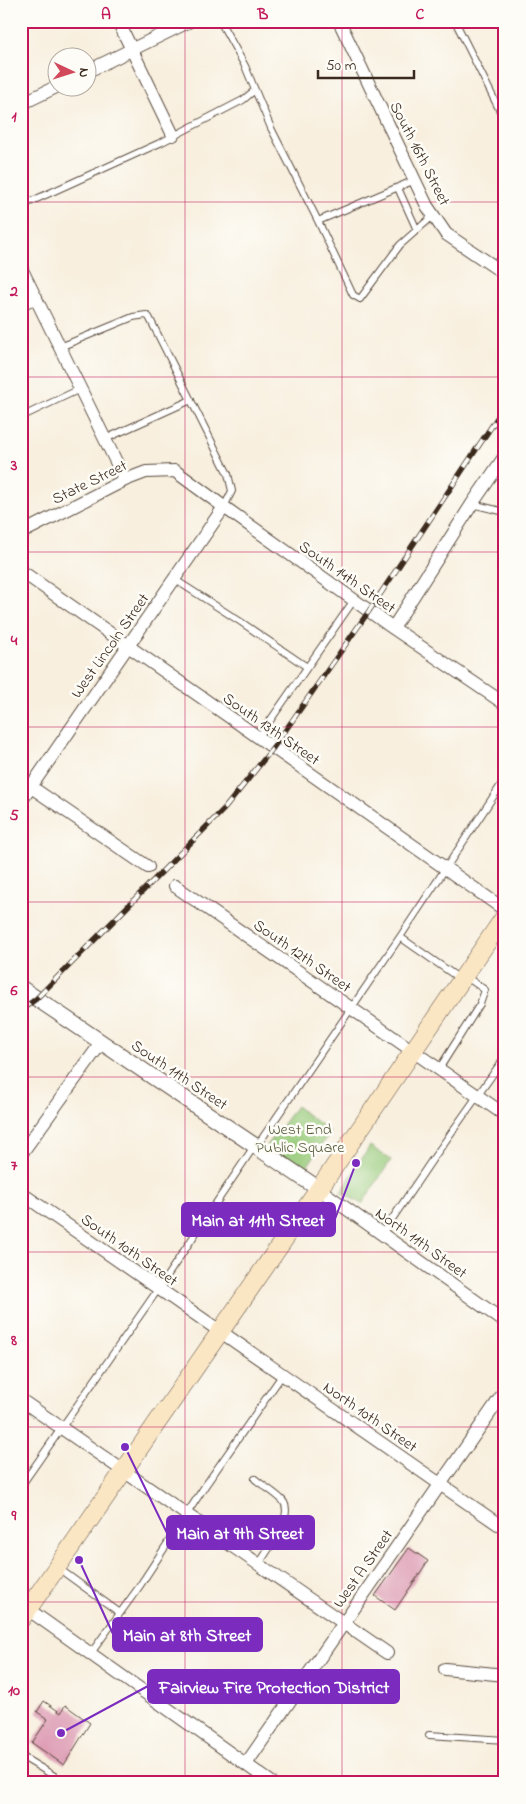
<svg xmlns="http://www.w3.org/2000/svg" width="526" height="1804" font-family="'Indie Flower',sans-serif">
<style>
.green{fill:#98ca7a;stroke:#6a7a4c}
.building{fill:#de9eb5}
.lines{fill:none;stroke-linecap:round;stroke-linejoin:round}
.service-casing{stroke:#57483b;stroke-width:8}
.minor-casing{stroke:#57483b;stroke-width:14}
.tertiary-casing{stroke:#57483b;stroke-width:17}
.secondary-casing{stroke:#57483b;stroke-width:19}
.service{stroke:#fff;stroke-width:6}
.minor{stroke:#fff;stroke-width:12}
.tertiary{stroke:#fff;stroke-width:15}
.secondary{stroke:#fbe6c4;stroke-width:18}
.rail-casing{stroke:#3b2a1e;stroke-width:5.5}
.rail{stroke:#fdfcf7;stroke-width:4;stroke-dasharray:11;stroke-linecap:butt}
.grid{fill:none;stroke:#c2185b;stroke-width:1;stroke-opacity:0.55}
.labels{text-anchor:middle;stroke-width:5;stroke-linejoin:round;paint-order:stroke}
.street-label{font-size:16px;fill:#3b2a1e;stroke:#fdfcf7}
.park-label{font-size:16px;fill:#575a3a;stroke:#fdfcf7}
.leader{fill:none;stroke:#7b2cbf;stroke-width:2}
.callout-dot{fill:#7b2cbf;stroke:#fdfcf7;stroke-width:2}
.callout{fill:#7b2cbf;stroke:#7b2cbf;stroke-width:2}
.callout-label{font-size:18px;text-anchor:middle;font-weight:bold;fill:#fff}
.neatline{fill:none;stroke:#c2185b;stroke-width:2}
.grid-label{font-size:16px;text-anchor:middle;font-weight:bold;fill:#c2185b}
</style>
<rect width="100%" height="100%" fill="#fdfcf7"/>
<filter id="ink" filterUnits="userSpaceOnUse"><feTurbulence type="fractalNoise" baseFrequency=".02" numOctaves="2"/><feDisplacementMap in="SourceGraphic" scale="10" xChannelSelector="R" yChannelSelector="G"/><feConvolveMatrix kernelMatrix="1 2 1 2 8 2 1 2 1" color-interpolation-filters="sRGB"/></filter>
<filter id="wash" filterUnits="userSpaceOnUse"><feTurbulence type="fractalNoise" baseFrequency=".0096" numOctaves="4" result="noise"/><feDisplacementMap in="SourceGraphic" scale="20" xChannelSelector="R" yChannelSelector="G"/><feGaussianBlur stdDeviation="1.12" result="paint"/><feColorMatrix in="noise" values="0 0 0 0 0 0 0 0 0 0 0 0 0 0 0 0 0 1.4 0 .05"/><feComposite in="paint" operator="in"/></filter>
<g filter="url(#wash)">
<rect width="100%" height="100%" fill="#f8efde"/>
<path class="green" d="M 296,1106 L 330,1132 L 301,1176 L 267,1146 Z
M 370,1146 L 391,1160 L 362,1204 L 341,1192 Z"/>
<g id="blocks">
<path class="building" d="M 409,1548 L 428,1561 L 395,1610 L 375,1596 Z
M 44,1701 L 61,1713 L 65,1705 L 90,1723 L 64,1765 L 32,1743 L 48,1719 L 37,1712 Z"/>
</g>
</g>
<g filter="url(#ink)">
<use href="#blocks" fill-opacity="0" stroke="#57483b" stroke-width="1"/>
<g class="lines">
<defs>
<path id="service" d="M 455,21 L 505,121
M 255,90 L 271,128 L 318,221 L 353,295 L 360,299 L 400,245 L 434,215
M 398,188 L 417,230
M 21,206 L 162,142 L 243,100 L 255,90 L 245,66 L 220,21
M 318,221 L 415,180
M 60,347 L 133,317 L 146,315 L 149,317 L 228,474 L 232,491 L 224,507
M 21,417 L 80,389
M 105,439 L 191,400
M 472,504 L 505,512
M 174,579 L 241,622 L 307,667
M 258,738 L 354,600
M 400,937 L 460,979
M 439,1069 L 480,1004 L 485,990 L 465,976
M 382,1234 L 432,1160 L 505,1057
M 255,1479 C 263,1486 276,1493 283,1501 C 295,1516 267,1550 259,1564
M 21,1486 L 159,1288 L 255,1145 L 261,1140 L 400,937 L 505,779
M 58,1568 L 120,1613
M 91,1653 L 139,1587 L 205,1486 L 283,1374
M 429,1735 L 505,1740
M 21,1746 L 23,1757
M 21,1756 L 66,1783"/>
<path id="minor" d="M 118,21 L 173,135
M 339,21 L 427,206 L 446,234 L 505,274
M 88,71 L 190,21
M 21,104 L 58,86
M 21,268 L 125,480
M 21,304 L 36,297
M 21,533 L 125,480 L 146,472 L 175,471 L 224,507 L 393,628 L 505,704
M 21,571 L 505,910
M 393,628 L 472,504 L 505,456
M 21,780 L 148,867
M 21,801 L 224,507
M 175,886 L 505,1115
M 21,1154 L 101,1043
M 319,1189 L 505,1322
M 21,1193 L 440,1484 L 498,1524 L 505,1524
M 21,1400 L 387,1653
M 22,1605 L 272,1783
M 445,1669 L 505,1675
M 246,1764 L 505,1391"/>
<path id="tertiary" d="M 21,988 L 319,1189"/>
<path id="secondary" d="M 21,1619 L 319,1189 L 505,916"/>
</defs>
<use href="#service" class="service-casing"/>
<use href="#minor" class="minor-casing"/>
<use href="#tertiary" class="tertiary-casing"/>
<use href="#secondary" class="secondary-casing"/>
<use href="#service" class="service"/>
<use href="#minor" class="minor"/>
<use href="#tertiary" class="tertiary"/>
<use href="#secondary" class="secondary"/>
<defs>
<path id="rail" d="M 21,1010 L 36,999 L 225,808 L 273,748 L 369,611 L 505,406"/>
</defs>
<use href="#rail" class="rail-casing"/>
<use href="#rail" class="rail"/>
</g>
</g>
<path class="grid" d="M 185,21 L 185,1783M 342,21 L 342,1783M 21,202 L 505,202M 21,377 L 505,377M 21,552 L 505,552M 21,727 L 505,727M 21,902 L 505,902M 21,1077 L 505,1077M 21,1252 L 505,1252M 21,1427 L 505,1427M 21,1602 L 505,1602"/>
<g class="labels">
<g class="street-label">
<text transform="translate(421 153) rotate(63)" y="6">South 16th Street</text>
<text transform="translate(89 481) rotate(-26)" y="6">State Street</text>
<text transform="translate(348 576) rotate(35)" y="6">South 14th Street</text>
<text transform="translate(109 645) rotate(-55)" y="6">West Lincoln Street</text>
<text transform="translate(272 728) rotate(35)" y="6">South 13th Street</text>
<text transform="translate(303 955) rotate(35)" y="6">South 12th Street</text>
<text transform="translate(180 1074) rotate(34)" y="6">South 11th Street</text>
<text transform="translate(422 1242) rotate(36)" y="6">North 11th Street</text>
<text transform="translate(130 1249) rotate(35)" y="6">South 10th Street</text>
<text transform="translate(371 1416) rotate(35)" y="6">North 10th Street</text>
<text transform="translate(362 1568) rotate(-55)" y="6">West A Street</text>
</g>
<g class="park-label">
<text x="300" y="1134">West End<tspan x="300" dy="18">Public Square</tspan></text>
</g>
</g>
<path class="leader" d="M356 1163L335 1219M125 1447L167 1533M79 1560L113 1634M61 1733L148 1686"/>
<g class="callout-dot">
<circle cx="356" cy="1163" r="5"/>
<circle cx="125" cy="1447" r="5"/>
<circle cx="79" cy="1560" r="5"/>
<circle cx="61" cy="1733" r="5"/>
</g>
<g class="callout">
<rect x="182" y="1203" width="153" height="33" rx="5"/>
<rect x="167" y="1516" width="147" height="33" rx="5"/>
<rect x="113" y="1618" width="149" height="33" rx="5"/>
<rect x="148" y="1670" width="251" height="33" rx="5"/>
</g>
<g class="callout-label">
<text x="258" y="1226">Main at 11th Street</text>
<text x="240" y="1539">Main at 9th Street</text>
<text x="187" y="1641">Main at 8th Street</text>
<text x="274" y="1693">Fairview Fire Protection District</text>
</g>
<rect width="526" height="1804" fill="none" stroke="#fdfcf7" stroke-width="55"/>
<g transform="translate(72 72) rotate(94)"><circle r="24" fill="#fdfcf7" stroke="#afa8a0"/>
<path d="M0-4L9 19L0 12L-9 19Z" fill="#d1495b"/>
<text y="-8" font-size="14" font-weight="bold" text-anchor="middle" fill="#3b2a1e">N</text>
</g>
<path d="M318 70v8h96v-8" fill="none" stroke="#3b2a1e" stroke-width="2.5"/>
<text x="326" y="70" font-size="15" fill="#3b2a1e" stroke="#fdfcf7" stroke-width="4" paint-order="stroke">50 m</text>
<rect x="28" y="28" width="470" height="1748" class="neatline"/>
<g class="grid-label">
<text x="106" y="19">A</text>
<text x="263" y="19">B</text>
<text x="420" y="19">C</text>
<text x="14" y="121">1</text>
<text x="14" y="296">2</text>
<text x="14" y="470">3</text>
<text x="14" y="645">4</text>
<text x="14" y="820">5</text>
<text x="14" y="995">6</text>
<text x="14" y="1170">7</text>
<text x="14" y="1345">8</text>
<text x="14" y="1520">9</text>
<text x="14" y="1695">10</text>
</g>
</svg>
